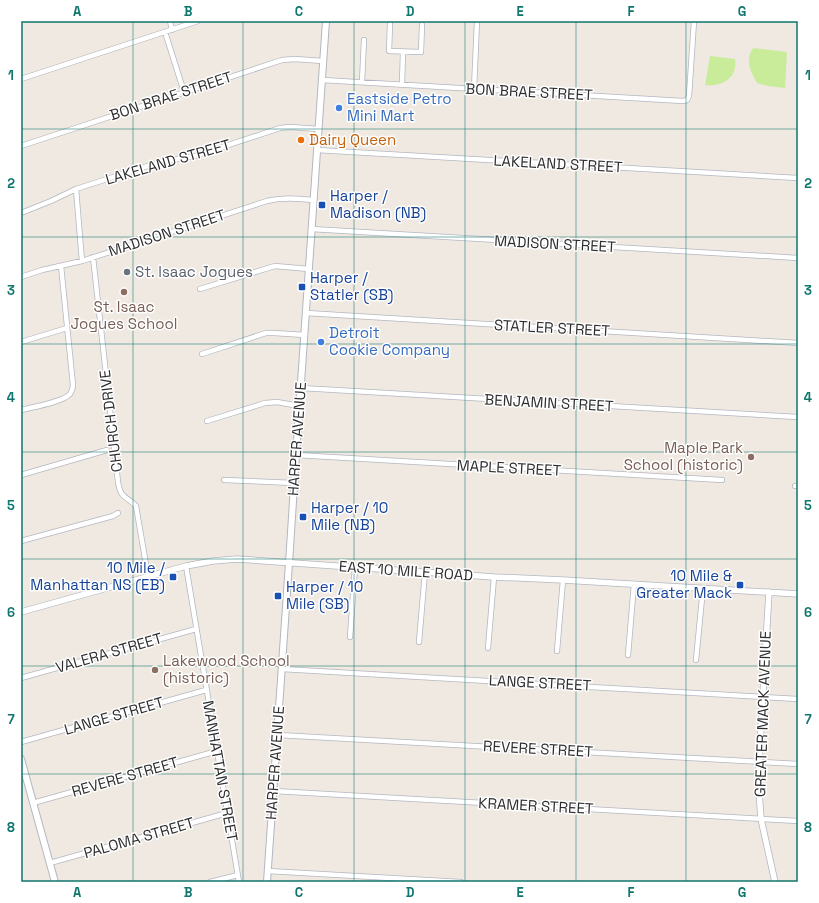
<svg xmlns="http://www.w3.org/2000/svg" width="819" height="903" font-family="'Space Grotesk',sans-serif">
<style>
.pitch{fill:#c9ec9a}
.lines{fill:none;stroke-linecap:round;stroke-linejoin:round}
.minor-casing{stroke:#b4b7c1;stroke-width:6}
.tertiary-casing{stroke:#b4b7c1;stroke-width:7}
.secondary-casing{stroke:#b4b7c1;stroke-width:8}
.minor{stroke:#fff;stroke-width:4.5}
.tertiary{stroke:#fff;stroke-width:5.5}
.secondary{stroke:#fff;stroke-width:6}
.grid{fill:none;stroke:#0f766e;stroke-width:1;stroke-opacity:0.55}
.shop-dot{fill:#3f7fe0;stroke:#fff;stroke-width:1.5}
.food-dot{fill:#e8710a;stroke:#fff;stroke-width:1.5}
.transit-dot{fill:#1a4fb4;stroke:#fff;stroke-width:1.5}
.worship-dot{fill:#6b7280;stroke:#fff;stroke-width:1.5}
.education-dot{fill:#8d6e63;stroke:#fff;stroke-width:1.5}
.labels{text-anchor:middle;stroke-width:3;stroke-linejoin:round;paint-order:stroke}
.street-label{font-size:15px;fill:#2e2e2e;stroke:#fff}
.shop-label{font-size:15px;fill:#366cbe;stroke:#fff;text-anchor:start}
.food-label{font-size:15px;fill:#c56008;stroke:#fff;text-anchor:start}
.transit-label{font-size:15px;fill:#164399;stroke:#fff;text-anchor:start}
.worship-label{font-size:15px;fill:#5b616d;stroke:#fff;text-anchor:start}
.education-label{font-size:15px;fill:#785e54;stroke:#fff}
.neatline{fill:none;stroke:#0f766e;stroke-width:1.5}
.grid-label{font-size:13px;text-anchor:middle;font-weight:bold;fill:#0f766e}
</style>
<rect width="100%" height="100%" fill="#efe9e1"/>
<path class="pitch" d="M 753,48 L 787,52 L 785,88 L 768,86 L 757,83 C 750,71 745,60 753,48 Z
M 710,56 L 735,59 C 738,78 722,87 705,85 Z"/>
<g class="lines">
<defs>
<path id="minor" d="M 170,21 L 172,30
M 390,24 L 389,51 L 421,52 L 422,25
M 165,32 L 184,92
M 21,79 L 198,21
M 322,80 L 683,101 L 687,100 L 689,96 L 694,21
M 362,82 L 364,40
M 402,84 L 403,52
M 474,89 L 477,21
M 21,146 L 282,60 L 295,59 L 323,61
M 317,150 L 798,178
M 76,189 L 82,261
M 21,213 L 51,201 L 76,189 L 160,162 L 195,156 L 280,128 L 290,127 L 319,129
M 311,229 L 798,258
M 93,257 L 118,482 C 121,500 126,495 136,506 L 148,576
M 21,277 L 42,270 L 82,261 L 267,201 C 283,197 297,198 313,200
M 200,289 L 275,266 L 309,269
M 306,313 L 798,343
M 21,342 L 67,328
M 202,354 L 266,333 L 274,333 L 305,335
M 301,388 L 798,417
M 21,410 C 33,407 63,402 70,394 C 72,391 73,388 73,385 L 61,266
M 207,421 L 265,403 L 277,402 L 299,406
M 296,455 L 722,480
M 21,475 L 107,450
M 224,480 L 294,483
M 795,486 L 798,486
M 21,541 L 113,516 L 118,513
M 186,566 L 239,882
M 350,637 L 355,567
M 419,642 L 425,572
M 488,648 L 494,577
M 557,651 L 563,580
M 628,655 L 634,584
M 696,660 L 703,588
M 282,669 L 798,699
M 21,678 L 196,629
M 278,735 L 798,764
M 21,742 L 206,690
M 274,791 L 798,821
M 33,803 L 217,751
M 50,863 L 227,813
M 268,871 L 461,882
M 210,882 L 238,875"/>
<path id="tertiary" d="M 769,592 L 758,778 L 761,819 L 775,882
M 21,612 L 186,566 L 213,561 L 237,559 L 494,577 L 563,580 L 798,594"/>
<path id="secondary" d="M 21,759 L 55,882
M 267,882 L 289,563 L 296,455 L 326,21"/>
</defs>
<use href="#minor" class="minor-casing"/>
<use href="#tertiary" class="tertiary-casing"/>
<use href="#secondary" class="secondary-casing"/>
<use href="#minor" class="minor"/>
<use href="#tertiary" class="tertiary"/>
<use href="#secondary" class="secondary"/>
</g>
<path class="grid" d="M 133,21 L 133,882M 243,21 L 243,882M 354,21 L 354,882M 465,21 L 465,882M 576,21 L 576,882M 686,21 L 686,882M 21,129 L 798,129M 21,237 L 798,237M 21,344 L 798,344M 21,452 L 798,452M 21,559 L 798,559M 21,666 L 798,666M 21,774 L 798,774"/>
<g class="shop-dot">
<circle cx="339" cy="108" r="4"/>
<circle cx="321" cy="342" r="4"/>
</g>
<circle class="food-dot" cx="301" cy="140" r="4"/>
<g class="transit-dot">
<rect x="318" y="201" width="8" height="8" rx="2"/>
<rect x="298" y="283" width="8" height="8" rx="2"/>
<rect x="299" y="513" width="8" height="8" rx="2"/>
<rect x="169" y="573" width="8" height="8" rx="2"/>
<rect x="736" y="581" width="8" height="8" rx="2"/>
<rect x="274" y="592" width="8" height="8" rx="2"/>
</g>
<circle class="worship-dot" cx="127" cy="272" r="4"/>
<g class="education-dot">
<circle cx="124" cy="292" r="4"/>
<circle cx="751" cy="457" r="4"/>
<circle cx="155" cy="670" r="4"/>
</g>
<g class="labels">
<g class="street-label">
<text transform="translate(529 92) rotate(3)" y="5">BON BRAE STREET</text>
<text transform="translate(171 96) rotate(-18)" y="5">BON BRAE STREET</text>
<text transform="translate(168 162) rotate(-16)" y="5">LAKELAND STREET</text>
<text transform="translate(558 164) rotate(3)" y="5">LAKELAND STREET</text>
<text transform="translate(167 233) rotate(-18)" y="5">MADISON STREET</text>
<text transform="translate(555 244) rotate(3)" y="5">MADISON STREET</text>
<text transform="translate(552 328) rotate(3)" y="5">STATLER STREET</text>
<text transform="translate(549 403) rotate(3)" y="5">BENJAMIN STREET</text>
<text transform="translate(111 421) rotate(-97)" y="5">CHURCH DRIVE</text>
<text transform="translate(297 439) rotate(-86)" y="5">HARPER AVENUE</text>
<text transform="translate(509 468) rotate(3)" y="5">MAPLE STREET</text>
<text transform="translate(406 571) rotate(4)" y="5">EAST 10 MILE ROAD</text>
<text transform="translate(109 653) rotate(-16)" y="5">VALERA STREET</text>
<text transform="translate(540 683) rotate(3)" y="5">LANGE STREET</text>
<text transform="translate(763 714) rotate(-88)" y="5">GREATER MACK AVENUE</text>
<text transform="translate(114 716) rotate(-16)" y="5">LANGE STREET</text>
<text transform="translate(538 749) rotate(3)" y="5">REVERE STREET</text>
<text transform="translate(275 763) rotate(-86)" y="5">HARPER AVENUE</text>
<text transform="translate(220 771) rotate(80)" y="5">MANHATTAN STREET</text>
<text transform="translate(125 777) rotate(-16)" y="5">REVERE STREET</text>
<text transform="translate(536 806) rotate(3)" y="5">KRAMER STREET</text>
<text transform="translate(139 838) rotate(-16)" y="5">PALOMA STREET</text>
</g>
<g class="shop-label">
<text x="347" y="104">Eastside Petro<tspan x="347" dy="17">Mini Mart</tspan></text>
<text x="329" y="338">Detroit<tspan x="329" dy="17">Cookie Company</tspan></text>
</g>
<g class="food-label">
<text x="309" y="145">Dairy Queen</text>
</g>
<g class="transit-label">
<text x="330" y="201">Harper /<tspan x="330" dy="17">Madison (NB)</tspan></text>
<text x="310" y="283">Harper /<tspan x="310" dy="17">Statler (SB)</tspan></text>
<text x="311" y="513">Harper / 10<tspan x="311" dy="17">Mile (NB)</tspan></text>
<text x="165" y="573" text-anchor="end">10 Mile /<tspan x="165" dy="17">Manhattan NS (EB)</tspan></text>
<text x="732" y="581" text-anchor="end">10 Mile &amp;<tspan x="732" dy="17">Greater Mack</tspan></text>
<text x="286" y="592">Harper / 10<tspan x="286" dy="17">Mile (SB)</tspan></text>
</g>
<g class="worship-label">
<text x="135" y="277">St. Isaac Jogues</text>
</g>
<g class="education-label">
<text x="124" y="312">St. Isaac<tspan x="124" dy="17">Jogues School</tspan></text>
<text x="743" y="453" text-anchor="end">Maple Park<tspan x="743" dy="17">School (historic)</tspan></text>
<text x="163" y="666" text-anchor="start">Lakewood School<tspan x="163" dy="17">(historic)</tspan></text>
</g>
</g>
<rect width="819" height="903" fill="none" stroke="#ffffff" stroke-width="44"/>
<rect x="22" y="22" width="775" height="859" class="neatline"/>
<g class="grid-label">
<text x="77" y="16">A</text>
<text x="188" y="16">B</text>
<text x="299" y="16">C</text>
<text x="410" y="16">D</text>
<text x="520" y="16">E</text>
<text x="631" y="16">F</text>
<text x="742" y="16">G</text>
<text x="11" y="80">1</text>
<text x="808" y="80">1</text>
<text x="11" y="188">2</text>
<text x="808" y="188">2</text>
<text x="11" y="295">3</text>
<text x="808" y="295">3</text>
<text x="11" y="402">4</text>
<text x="808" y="402">4</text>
<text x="11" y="510">5</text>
<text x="808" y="510">5</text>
<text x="11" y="617">6</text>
<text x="808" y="617">6</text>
<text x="11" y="724">7</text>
<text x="808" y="724">7</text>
<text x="11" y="832">8</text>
<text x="808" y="832">8</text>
<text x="77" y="897">A</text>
<text x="188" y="897">B</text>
<text x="299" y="897">C</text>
<text x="410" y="897">D</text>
<text x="520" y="897">E</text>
<text x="631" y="897">F</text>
<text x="742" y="897">G</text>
</g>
</svg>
